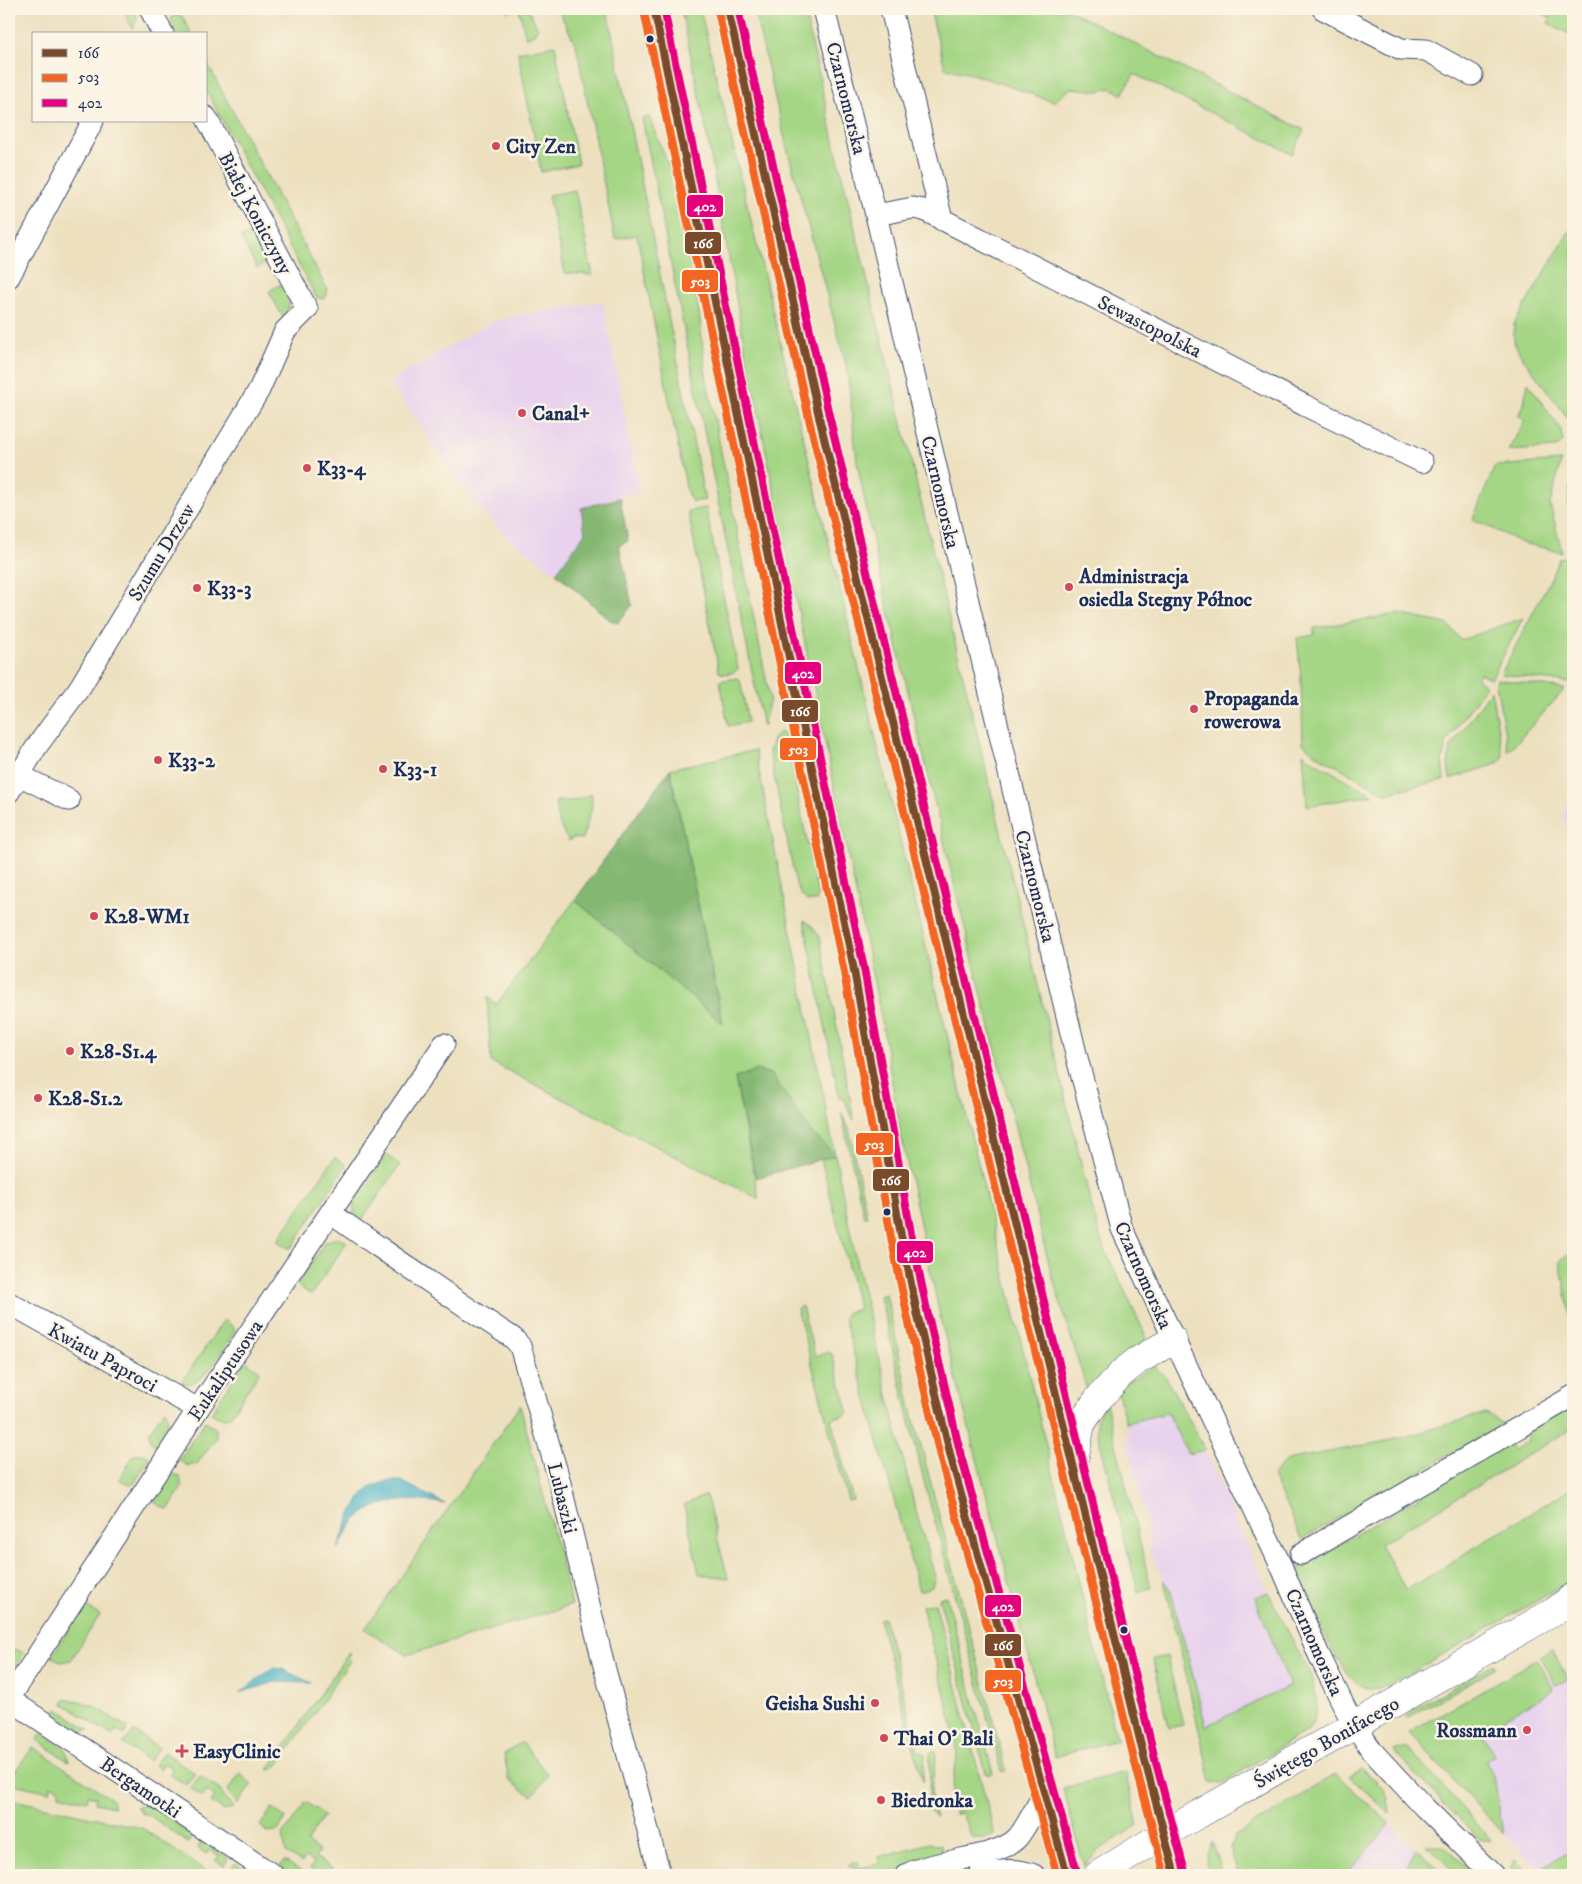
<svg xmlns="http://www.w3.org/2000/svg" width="1582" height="1884" font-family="'IM FELL DW Pica',serif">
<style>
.built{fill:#e8d2ee}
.green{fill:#a5d685;stroke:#608272}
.forest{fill:#84b772;stroke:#507368}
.water{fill:#46b2c4;stroke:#307091}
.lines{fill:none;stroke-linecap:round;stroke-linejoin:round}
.street-casing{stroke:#3a4a6d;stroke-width:23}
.secondary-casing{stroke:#3a4a6d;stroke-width:29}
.primary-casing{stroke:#3a4a6d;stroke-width:29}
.street{stroke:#fff;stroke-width:21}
.secondary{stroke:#fff;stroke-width:28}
.primary{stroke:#fff;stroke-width:28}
.bus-1-casing{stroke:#fcf5e5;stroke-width:11}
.bus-2-casing{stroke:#fcf5e5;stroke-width:11}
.bus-3-casing{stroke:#fcf5e5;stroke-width:11}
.bus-1{stroke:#7a4b2a;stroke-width:8}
.bus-2{stroke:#f26522;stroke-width:8}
.bus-3{stroke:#e5007d;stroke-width:8}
.bus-dot{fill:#1b2f5e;stroke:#fcf5e5;stroke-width:2}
.poi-dot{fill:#d1495b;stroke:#fcf5e5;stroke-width:2}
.labels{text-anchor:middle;stroke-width:5;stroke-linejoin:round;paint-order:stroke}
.street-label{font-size:20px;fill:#1b2f5e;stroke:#fcf5e5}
.poi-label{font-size:20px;font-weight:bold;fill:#1b2f5e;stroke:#fcf5e5;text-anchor:start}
.line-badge{stroke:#fcf5e5;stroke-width:2}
.badge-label{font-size:14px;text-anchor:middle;font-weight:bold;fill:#fff}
</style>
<rect width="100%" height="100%" fill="#fcf5e5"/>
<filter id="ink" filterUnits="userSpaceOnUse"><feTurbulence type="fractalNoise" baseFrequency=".02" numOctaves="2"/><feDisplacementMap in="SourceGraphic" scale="10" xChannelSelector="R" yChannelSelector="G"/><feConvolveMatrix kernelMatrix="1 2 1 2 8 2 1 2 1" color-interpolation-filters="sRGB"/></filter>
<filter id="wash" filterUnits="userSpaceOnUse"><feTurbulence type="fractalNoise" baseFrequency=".0096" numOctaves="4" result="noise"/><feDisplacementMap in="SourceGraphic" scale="20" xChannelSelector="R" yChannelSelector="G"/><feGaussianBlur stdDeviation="1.12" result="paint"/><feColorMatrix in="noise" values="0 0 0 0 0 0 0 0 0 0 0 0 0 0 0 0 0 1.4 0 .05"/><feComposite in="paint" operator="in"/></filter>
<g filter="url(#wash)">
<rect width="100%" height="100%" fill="#ede0bf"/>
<path class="built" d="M 603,302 L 640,492 L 581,508 L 585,533 L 556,573 L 510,539 L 475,504 L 389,382 L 491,322 L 535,312 Z
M 1573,790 L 1573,826 L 1561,820 Z
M 1167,1412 L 1188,1456 L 1205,1450 L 1268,1592 L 1255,1597 L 1290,1686 L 1205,1727 L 1170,1588 L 1164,1580 L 1160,1570 L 1148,1550 L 1152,1547 L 1147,1538 L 1150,1534 L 1127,1441 L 1130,1440 L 1126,1423 Z
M 1573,1666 L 1573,1848 L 1541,1869 L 1503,1834 L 1435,1761 L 1439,1742 Z
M 1372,1808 L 1444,1875 L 1276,1875 Z"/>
<path class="green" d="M 122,9 L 136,9 L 137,18 L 133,29 Z
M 506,9 L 528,9 L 538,28 L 534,34 L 526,38 L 519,10 L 507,11 Z
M 558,9 L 607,9 L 705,500 L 692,502 L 687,492 L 637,235 L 615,239 L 576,45 Z
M 681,9 L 700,9 L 1117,1740 L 1055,1757 L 942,1325 L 901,1135 L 881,1017 L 745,348 L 704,119 Z
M 754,9 L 804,9 L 839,163 L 1090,1200 L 1103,1246 L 1148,1340 L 1090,1391 L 1087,1390 L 1051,1272 L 959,904 L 878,566 L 857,462 L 847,368 L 786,144 Z
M 930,9 L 1067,9 L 1304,130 L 1292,154 L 1134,74 L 1122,95 L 1111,88 L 1099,91 L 1071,88 L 1054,102 L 979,76 L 945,68 Z
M 1532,9 L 1573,9 L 1573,36 L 1548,23 L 1551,18 Z
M 177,15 L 182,16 L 192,34 L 176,34 L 170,22 L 172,17 Z
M 555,45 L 578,164 L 541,172 L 518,52 Z
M 206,61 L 327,289 L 327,296 L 323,299 L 316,297 L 206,90 Z
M 649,117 L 671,171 L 699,312 L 705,370 L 770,699 L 763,727 L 642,118 Z
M 575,190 L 593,275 L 565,273 L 548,195 Z
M 1573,225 L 1573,429 L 1564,413 L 1520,354 L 1514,343 L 1514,324 Z
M 250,234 L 258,236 L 272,260 L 257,268 L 241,238 Z
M 283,283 C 291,297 292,305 283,318 L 269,291 Z
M 1528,383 L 1561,430 L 1563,442 L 1556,448 L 1508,451 L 1525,420 L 1518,415 L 1523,407 Z
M 1561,461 L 1550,504 L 1562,552 L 1522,543 L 1473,519 L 1495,466 Z
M 1573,480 L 1573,533 C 1570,515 1564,497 1573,480 Z
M 706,508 L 738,669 C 734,674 723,675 719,672 L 688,511 Z
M 1566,557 L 1573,581 L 1573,680 L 1570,683 L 1501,674 L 1551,578 L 1559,558 Z
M 1398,614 L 1447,624 L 1461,640 L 1523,618 L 1491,679 L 1480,673 L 1477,678 L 1486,686 L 1447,741 L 1442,760 L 1444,780 L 1385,793 L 1315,754 L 1303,743 L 1301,679 L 1297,638 L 1314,635 L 1314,628 Z
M 737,678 L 740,680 L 748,722 L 728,726 L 720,681 Z
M 1497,679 L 1565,689 L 1508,752 L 1496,683 Z
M 1491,690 L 1503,757 L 1497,764 L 1450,779 L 1448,764 L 1451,747 Z
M 780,732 L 785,734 L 818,895 L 816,901 L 807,901 L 801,895 L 796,884 L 769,751 L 774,738 Z
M 755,750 L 857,1266 L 914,1504 L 935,1577 L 932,1587 L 919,1591 L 844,1318 L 847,1312 L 859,1309 L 821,1159 L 835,1155 L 810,1132 L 797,1113 L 735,1078 L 759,1199 L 491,1062 L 487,997 L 497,1004 L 575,900 L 723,1023 L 670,769 Z
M 1303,753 L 1313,761 L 1373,795 L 1307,806 Z
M 592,794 L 592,807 L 582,839 L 573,838 L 569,841 C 560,828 555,817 556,801 L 573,801 Z
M 804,920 L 812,926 L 820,937 L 854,1120 L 842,1096 L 839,1097 Z
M 841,1112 L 849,1129 L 867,1216 L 864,1217 Z
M 384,1156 L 388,1156 L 400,1165 L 361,1221 L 354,1213 L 354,1201 Z
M 335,1157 L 345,1164 L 346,1166 L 291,1248 L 288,1248 L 277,1241 Z
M 337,1238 L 347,1242 L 311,1295 L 298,1286 L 297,1284 L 325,1242 Z
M 1573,1251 L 1573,1334 L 1560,1261 Z
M 886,1294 L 910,1404 L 1006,1770 L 1002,1772 L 924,1481 L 880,1296 Z
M 802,1306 L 815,1356 L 829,1352 L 832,1354 L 848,1410 L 847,1414 L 831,1419 L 853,1500 L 848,1501 L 797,1308 Z
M 224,1320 L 234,1327 L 235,1331 C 224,1347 204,1390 181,1383 Z
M 247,1362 L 260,1371 L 231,1415 C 223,1421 218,1417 211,1413 L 244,1363 Z
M 1155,1366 L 1166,1377 L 1205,1450 L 1188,1454 L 1167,1413 L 1126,1423 L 1116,1388 Z
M 1106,1403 L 1151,1588 L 1138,1592 L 1097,1431 L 1097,1418 Z
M 1573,1404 L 1573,1428 L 1380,1544 L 1406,1590 L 1573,1487 L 1573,1580 L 1388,1686 C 1362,1694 1351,1681 1340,1660 L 1337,1660 L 1294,1571 L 1508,1444 L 1513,1450 L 1528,1441 L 1524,1433 Z
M 520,1405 L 572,1605 L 407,1655 L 365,1629 Z
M 165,1409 C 171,1427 168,1430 158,1446 L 151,1442 L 149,1432 Z
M 1486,1413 L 1504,1424 L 1302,1539 L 1272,1476 L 1287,1460 L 1402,1438 Z
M 205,1421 L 216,1429 L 216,1438 L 197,1464 L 188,1466 L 179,1460 Z
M 144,1454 L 150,1458 L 134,1484 L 129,1485 L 119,1479 L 134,1455 Z
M 171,1472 L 180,1477 L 182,1487 L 168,1510 L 154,1502 L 154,1499 Z
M 706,1495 L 728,1578 L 699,1574 L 684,1505 Z
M 1164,1580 L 1170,1588 L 1206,1726 L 1290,1686 L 1255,1597 L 1268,1592 L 1314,1682 L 1313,1683 C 1318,1701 1319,1715 1308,1730 L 1221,1784 L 1211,1782 Z
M 946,1596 L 993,1774 L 990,1775 L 986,1773 L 939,1598 Z
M 935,1603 L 995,1835 C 986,1838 978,1841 970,1835 L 962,1813 L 955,1815 L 952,1789 L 957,1758 L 956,1738 L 922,1606 Z
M 87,1607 L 100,1615 L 71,1660 L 61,1662 L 52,1656 L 83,1608 Z
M 884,1618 L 918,1750 L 925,1754 L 923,1782 L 879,1619 Z
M 18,1650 L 24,1653 L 9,1676 L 9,1651 Z
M 1552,1650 L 1568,1679 L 1556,1686 L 1540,1657 Z
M 349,1652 L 350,1661 L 278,1765 L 273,1769 L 268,1770 Z
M 1167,1656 L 1183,1725 L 1169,1728 L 1153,1659 Z
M 1537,1659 L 1554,1690 L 1481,1732 L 1494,1755 L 1485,1760 L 1494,1775 L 1503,1834 L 1409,1732 Z
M 1494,1664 L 1496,1668 L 1407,1718 L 1406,1716 L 1411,1711 Z
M 67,1698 L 96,1707 L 128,1728 L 124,1735 L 116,1730 L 112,1736 L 63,1703 Z
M 58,1709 L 89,1730 L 78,1732 L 54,1716 Z
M 134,1731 L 159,1748 L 149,1761 L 123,1744 Z
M 42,1733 L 66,1749 L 69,1762 L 37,1740 Z
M 522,1742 L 548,1775 L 532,1796 L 509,1780 L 504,1754 Z
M 33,1747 L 112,1799 L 114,1807 L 95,1803 L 96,1797 L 88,1795 L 87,1801 L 59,1794 L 59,1788 L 51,1786 L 50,1792 L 9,1783 L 9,1779 Z
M 1407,1747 L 1492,1841 L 1479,1839 L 1400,1759 L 1395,1751 Z
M 935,1751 C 938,1761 930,1784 931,1797 C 932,1804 934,1811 936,1818 L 928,1809 L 926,1801 L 929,1797 L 930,1753 Z
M 164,1752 L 195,1773 L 186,1785 L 169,1774 L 173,1769 L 164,1763 L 160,1769 L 154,1765 Z
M 1361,1769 L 1377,1781 L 1376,1783 L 1384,1790 L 1388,1797 L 1390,1814 L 1349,1776 Z
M 1125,1772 L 1138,1825 L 1099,1850 L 1084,1866 L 1063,1788 Z
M 240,1774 L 252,1784 L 237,1805 L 228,1790 Z
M 1336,1774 L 1389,1823 L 1383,1833 L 1346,1875 L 1328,1875 L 1325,1873 L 1322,1875 L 1238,1875 L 1230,1847 L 1235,1836 Z
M 200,1776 L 220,1790 L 233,1808 L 224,1811 L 211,1802 L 215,1797 L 206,1791 L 202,1797 L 190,1788 Z
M 9,1799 L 142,1828 L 212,1875 L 9,1875 Z
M 306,1802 L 324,1815 L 307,1842 L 319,1851 L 315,1857 L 333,1869 L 330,1873 L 326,1871 L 323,1875 L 310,1869 L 314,1862 L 306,1857 L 302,1863 L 286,1853 L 283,1835 Z
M 148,1805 L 194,1835 L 188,1843 L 149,1815 L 140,1813 L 143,1812 L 136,1807 Z
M 272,1808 L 286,1818 L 278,1831 L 268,1832 L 260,1826 Z
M 202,1841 L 228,1858 L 224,1866 L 215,1860 L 219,1856 L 209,1850 L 206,1854 L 198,1848 Z
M 1212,1841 L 1222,1875 L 1210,1875 L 1206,1863 Z
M 930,1843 L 936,1845 L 941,1844 L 942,1849 L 940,1855 L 884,1875 L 865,1875 L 848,1865 L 858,1862 L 860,1868 L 879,1864 L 878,1857 Z
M 1426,1845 L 1444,1845 L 1476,1875 L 1458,1875 Z
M 1573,1848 L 1573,1875 L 1547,1875 L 1541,1869 Z
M 1415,1849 L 1444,1875 L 1403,1875 Z
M 993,1857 L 996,1866 L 959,1875 L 923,1875 Z
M 1514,1860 L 1530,1875 L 1516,1875 L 1510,1870 Z
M 283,1862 L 287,1862 L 306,1875 L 292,1875 L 280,1867 Z
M 235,1863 L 254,1875 L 237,1875 L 230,1870 Z"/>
<path class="forest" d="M 620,498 L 628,541 L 619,545 L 632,605 L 618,623 L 610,620 L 556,573 L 585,533 L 581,508 Z
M 670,769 L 723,1024 L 575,900 Z
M 757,1070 L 771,1074 L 811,1132 L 836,1155 L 756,1178 L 735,1078 Z"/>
<path class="water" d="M 387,1481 L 401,1481 L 445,1504 C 414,1498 377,1497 354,1522 C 348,1530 343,1540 338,1549 C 344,1531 355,1496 372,1487 C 377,1484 383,1483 387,1481 Z
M 272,1668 L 282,1669 L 311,1683 L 275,1682 L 240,1693 Z"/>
</g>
<g filter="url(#ink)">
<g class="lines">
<defs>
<path id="street" d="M 150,9 L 163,34
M 824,9 L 876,215 L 1076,1054 L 1122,1229 L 1282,1568 L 1319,1655 L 1347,1712 L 1372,1751 L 1424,1807 L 1493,1875
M 891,9 L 942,220
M 1323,9 L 1401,49 L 1426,50 L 1472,75
M 876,215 L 913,208 L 924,210 L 1304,405 L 1422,462
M 9,277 L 93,121
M 9,770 L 69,800
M 9,792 L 37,746 L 80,687 L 259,390 L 285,331 L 307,309 L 206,117
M 330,1213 C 391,1255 451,1298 513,1338 L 520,1346 L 559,1479 L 603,1662 L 660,1875
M 9,1303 L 198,1409
M 1301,1554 L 1573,1396
M 9,1699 L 198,1409 L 444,1044
M 9,1699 L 273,1875
M 906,1875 C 933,1859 996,1859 1016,1839 C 1024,1832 1038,1803 1044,1793
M 979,1875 C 998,1871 1016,1867 1034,1875"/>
<path id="secondary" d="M 1098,1875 L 1164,1834 L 1555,1611 L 1573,1597"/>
<path id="primary" d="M 654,9 L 764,543 L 794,676 L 853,965 L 901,1235 L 918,1317 L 951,1458 L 1067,1875
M 728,9 L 819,417 L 1145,1761 L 1175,1875
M 1075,1456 L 1081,1424 L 1098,1399 L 1122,1373 L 1137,1361 L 1173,1340"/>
</defs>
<use href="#street" class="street-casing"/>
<use href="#secondary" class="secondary-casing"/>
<use href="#primary" class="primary-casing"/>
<use href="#street" class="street"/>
<use href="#secondary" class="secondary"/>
<use href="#primary" class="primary"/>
<defs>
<path id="bus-1" d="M 654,9 L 853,965 L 901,1235 L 918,1317 L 951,1458 L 1067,1875
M 728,9 L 819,417 L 1145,1761 L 1175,1875"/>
<path id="bus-2" d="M 644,11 L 843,967 L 891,1237 L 908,1319 L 941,1461 L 1057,1875
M 718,11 L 809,419 L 1135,1763 L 1165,1875"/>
<path id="bus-3" d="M 664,9 L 863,963 L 911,1233 L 928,1315 L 961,1456 L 1077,1872
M 738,9 L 829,415 L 1155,1759 L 1185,1872"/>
</defs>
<use href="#bus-1" class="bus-1-casing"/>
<use href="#bus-2" class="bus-2-casing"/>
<use href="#bus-3" class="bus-3-casing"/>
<use href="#bus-1" class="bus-1"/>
<use href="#bus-2" class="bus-2"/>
<use href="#bus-3" class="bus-3"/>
</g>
</g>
<g class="bus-dot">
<circle cx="650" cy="39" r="4.5"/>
<circle cx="887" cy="1212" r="4.5"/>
<circle cx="1124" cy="1630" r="4.5"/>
</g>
<g class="poi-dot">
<circle cx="496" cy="146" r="5"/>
<circle cx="522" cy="413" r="5"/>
<circle cx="307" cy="468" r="5"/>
<circle cx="1069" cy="587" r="5"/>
<circle cx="197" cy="588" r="5"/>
<circle cx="1194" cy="709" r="5"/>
<circle cx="158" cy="760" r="5"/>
<circle cx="383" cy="769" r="5"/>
<circle cx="94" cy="916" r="5"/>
<circle cx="70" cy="1051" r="5"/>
<circle cx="38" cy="1098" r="5"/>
<circle cx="875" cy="1703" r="5"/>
<circle cx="1527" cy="1730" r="5"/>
<circle cx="884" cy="1738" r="5"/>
<path d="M179.5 1743.5h5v5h5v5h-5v5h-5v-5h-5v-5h5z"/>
<circle cx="881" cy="1800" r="5"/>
</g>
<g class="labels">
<g class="street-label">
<text transform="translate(847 98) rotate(76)" y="7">Czarnomorska</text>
<text transform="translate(256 213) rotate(62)" y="7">Białej Koniczyny</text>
<text transform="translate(1150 326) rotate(27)" y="7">Sewastopolska</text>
<text transform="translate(941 492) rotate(77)" y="7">Czarnomorska</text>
<text transform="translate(161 552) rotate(-59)" y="7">Szumu Drzew</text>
<text transform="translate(1036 886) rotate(76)" y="7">Czarnomorska</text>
<text transform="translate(1144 1275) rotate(66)" y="7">Czarnomorska</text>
<text transform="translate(103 1357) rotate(29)" y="7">Kwiatu Paproci</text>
<text transform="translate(225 1370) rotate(-56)" y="7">Eukaliptusowa</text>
<text transform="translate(563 1498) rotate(76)" y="7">Lubaszki</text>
<text transform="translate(1315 1642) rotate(66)" y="7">Czarnomorska</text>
<text transform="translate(1326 1742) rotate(-30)" y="7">Świętego Bonifacego</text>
<text transform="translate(141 1787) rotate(34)" y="7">Bergamotki</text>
</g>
<g class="poi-label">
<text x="506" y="153">City Zen</text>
<text x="532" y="420">Canal+</text>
<text x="317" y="475">K33-4</text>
<text x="1079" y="583">Administracja<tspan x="1079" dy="23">osiedla Stegny Północ</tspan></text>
<text x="207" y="595">K33-3</text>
<text x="1204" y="705">Propaganda<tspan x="1204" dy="23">rowerowa</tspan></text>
<text x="168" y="767">K33-2</text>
<text x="393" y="776">K33-1</text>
<text x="104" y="923">K28-WM1</text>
<text x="80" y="1058">K28-S1.4</text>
<text x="48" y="1105">K28-S1.2</text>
<text x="865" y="1710" text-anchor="end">Geisha Sushi</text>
<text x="1517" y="1737" text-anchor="end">Rossmann</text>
<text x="894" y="1745">Thai O' Bali</text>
<text x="193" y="1758">EasyClinic</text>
<text x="891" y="1807">Biedronka</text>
</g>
</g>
<g class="line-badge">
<rect x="686" y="194" width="38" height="24" rx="5" fill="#e5007d"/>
<rect x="684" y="231" width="38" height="24" rx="5" fill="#7a4b2a"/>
<rect x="681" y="269" width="38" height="24" rx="5" fill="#f26522"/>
<rect x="784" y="661" width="38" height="24" rx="5" fill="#e5007d"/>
<rect x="781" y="699" width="38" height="24" rx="5" fill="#7a4b2a"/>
<rect x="779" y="737" width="38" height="24" rx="5" fill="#f26522"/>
<rect x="855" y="1132" width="39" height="24" rx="5" fill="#f26522"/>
<rect x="872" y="1168" width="38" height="24" rx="5" fill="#7a4b2a"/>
<rect x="896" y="1240" width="38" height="24" rx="5" fill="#e5007d"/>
<rect x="984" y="1594" width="38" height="24" rx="5" fill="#e5007d"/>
<rect x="984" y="1633" width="38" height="24" rx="5" fill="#7a4b2a"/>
<rect x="984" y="1669" width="38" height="24" rx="5" fill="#f26522"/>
</g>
<g class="badge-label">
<text x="705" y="211">402</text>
<text x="703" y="248">166</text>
<text x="700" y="286">503</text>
<text x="803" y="678">402</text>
<text x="800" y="716">166</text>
<text x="798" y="754">503</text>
<text x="874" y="1149">503</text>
<text x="891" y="1185">166</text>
<text x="915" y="1257">402</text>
<text x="1003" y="1611">402</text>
<text x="1003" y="1650">166</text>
<text x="1003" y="1686">503</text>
</g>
<rect width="1582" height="1884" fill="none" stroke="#fcf5e5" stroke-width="30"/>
<rect x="32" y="32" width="175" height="90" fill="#fcf5e5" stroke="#a2a6af"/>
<rect x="42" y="49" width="25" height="8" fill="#7a4b2a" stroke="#a2a6af"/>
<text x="78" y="58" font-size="15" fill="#1b2f5e">166</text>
<rect x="42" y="74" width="25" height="8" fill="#f26522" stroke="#a2a6af"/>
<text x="78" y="82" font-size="15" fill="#1b2f5e">503</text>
<rect x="42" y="99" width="25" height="8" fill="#e5007d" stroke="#a2a6af"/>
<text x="78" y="108" font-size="15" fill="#1b2f5e">402</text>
</svg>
